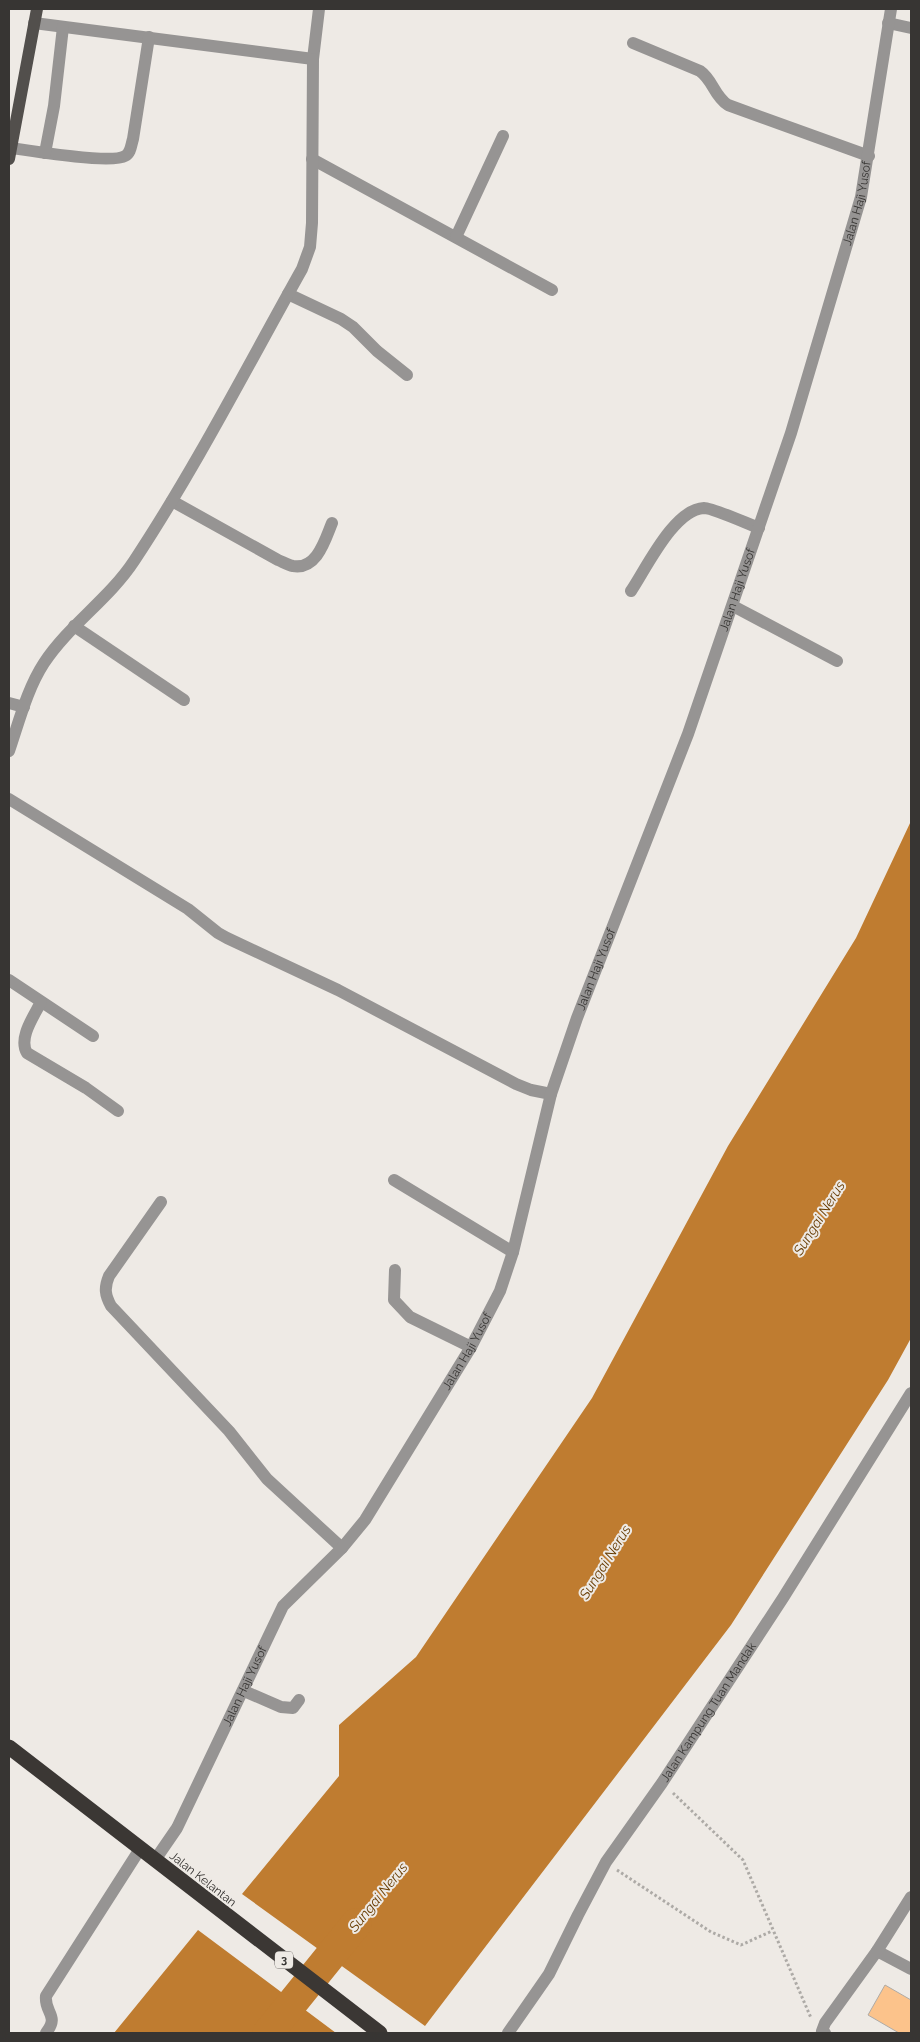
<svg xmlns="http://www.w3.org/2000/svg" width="920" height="2042" font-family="Raleway,sans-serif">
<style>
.water{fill:#bf7c30}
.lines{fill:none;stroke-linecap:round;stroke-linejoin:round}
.river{stroke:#bf7c30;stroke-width:31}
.building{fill:#fcc38b;stroke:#afaba6}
.path{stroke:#adaaa6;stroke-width:3;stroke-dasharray:2.5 2.5;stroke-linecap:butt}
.minor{stroke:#969493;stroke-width:12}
.major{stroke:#524f4c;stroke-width:12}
.highway{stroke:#3b3734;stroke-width:15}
.labels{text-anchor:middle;stroke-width:4;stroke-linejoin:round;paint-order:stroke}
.shield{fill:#eeeae5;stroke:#6e6b68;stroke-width:1}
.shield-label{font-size:11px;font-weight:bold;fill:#373533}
.street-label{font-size:12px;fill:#373533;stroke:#eeeae5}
.water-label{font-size:14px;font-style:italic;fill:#673b00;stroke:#eeeae5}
</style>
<rect width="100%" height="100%" fill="#eeeae5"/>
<path class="water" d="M 911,821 L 911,1338 L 888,1380 L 731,1625 L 425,2026 L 242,1894 L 339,1776 L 339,1725 L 416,1657 L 592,1398 L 728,1146 L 856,938 Z
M 198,1930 L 336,2033 L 114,2033 Z"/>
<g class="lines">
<path class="river" d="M 268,2033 L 356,1924"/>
</g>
<path class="building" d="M 885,1985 L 911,2000 L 911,2033 L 899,2033 L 868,2015 Z"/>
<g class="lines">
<path class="path" d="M 673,1793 L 743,1860 L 811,2018
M 617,1870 L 711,1932 L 741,1945 L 772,1931"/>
<g class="minor">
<path d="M 34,23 L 313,59 L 319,9"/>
<path d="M 888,23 L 911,28"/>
<path d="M 633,43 L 700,71 C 713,80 714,96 728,105 L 869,156"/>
<path d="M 11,148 C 31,151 112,164 125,156 C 131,153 131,145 133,139 L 149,37"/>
<path d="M 45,153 L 54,106 L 63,27"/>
<path d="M 312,159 L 552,290"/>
<path d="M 456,237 L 503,136"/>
<path d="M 288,294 L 341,319 L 353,327 L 377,351 L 407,375"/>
<path d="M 172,501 L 278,560 C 283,562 288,565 293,566 C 317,570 325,540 332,523"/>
<path d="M 631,591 C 646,569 674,509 704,508 C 713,508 748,524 759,528"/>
<path d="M 733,606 L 837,661"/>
<path d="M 74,626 L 184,700"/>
<path d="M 9,703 L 24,707"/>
<path d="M 9,751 C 19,722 27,689 44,663 C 69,625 109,599 134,561 C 196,467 247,367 302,269 L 310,247 L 312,223 L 313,59"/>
<path d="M 9,799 L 188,909 L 218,933 L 227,938 L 338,990 L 516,1084 L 531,1090 L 551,1094"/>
<path d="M 9,980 L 93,1036"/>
<path d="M 41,1002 C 34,1016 18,1038 27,1053 L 86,1088 L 118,1111"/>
<path d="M 394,1180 L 513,1252"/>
<path d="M 161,1202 L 109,1276 C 104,1288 105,1295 111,1306 L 229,1431 L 267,1479 L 342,1548"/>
<path d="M 395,1270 L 394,1300 L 410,1317 L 471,1347"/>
<path d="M 244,1691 L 281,1707 L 293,1708 L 299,1700"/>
<path id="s1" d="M 155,1860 L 177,1828 L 283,1606 L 342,1548 L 365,1520 L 471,1347 L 500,1291 L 513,1252 L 551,1094 L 577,1018 L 688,734 L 791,433 L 861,197 L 891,9"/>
<path d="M 877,1951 L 911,1969"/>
<path d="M 46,2033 C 60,2015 44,2013 46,1996 L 140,1849"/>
<path id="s2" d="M 508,2033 L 549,1974 L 578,1915 L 606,1862 L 662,1783 L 783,1598 L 911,1393"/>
<path d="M 825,2033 L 822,2031 L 825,2023 L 877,1951 L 911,1897"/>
</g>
<path class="major" d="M 9,159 L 37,9"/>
<path class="highway" d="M 9,1747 L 380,2033"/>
</g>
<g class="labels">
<rect class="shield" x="275" y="1951.5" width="18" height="17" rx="4"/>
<g class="shield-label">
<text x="284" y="1964">3</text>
</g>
<g class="street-label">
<text dy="4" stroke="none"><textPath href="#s1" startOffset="1816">Jalan Haji Yusof</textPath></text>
<text dy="4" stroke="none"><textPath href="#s1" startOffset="1411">Jalan Haji Yusof</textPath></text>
<text dy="4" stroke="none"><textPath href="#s1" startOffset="1006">Jalan Haji Yusof</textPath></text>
<text dy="4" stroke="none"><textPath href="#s1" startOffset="601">Jalan Haji Yusof</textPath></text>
<text dy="4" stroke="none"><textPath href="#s1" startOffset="196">Jalan Haji Yusof</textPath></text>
<text dy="4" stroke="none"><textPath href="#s2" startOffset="379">Jalan Kampung Tuan Mandak</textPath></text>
<text transform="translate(203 1879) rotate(38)" y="4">Jalan Kelantan</text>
</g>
<g class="water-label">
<text transform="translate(819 1218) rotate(-58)" y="5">Sungai Nerus</text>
<text transform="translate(605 1562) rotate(-58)" y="5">Sungai Nerus</text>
<text transform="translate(378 1897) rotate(-51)" y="5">Sungai Nerus</text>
</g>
</g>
<rect width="920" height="2042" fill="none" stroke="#373533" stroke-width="20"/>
</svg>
